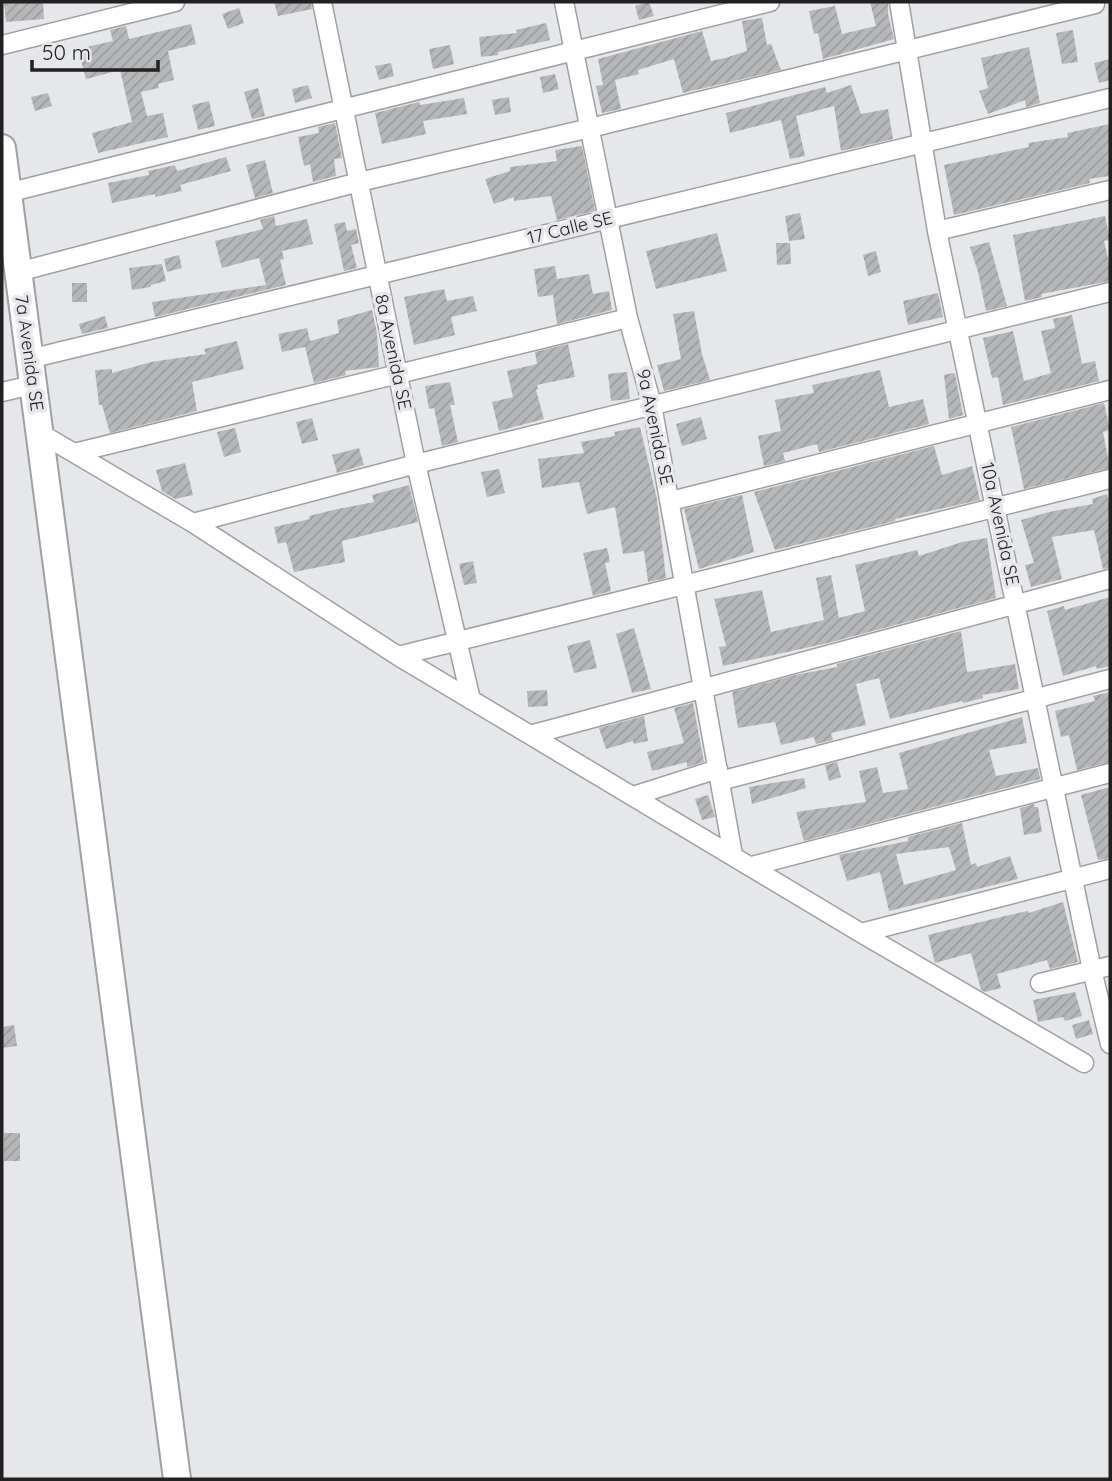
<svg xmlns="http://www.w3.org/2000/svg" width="1112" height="1481" font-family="Quicksand,sans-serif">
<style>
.building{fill:url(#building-hatch);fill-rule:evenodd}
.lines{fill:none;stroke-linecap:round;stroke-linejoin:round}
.street-casing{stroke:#9fa0a3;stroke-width:21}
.secondary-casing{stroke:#9fa0a3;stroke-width:30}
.street{stroke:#fff;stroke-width:18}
.secondary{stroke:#fff;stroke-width:26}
.labels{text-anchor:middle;stroke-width:7;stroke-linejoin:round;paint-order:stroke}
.street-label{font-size:18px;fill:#212122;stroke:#e6e7ea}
</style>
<defs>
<pattern id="building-hatch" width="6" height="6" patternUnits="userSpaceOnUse" patternTransform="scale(1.75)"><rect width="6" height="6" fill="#b6b7b9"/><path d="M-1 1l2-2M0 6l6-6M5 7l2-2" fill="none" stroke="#9c9d9f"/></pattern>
</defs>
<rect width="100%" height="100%" fill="#e6e7ea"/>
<path class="building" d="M 4,2 L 43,2 L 44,19 L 6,22 Z
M 274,2 L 311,2 L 312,9 L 278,16 Z
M 649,2 L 654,16 L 639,20 L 635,6 Z
M 870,2 L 888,2 L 888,14 L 894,39 L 823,59 L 818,33 L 814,34 L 809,11 L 835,6 L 842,34 L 876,26 Z
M 239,8 L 244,23 L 228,29 L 222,14 Z
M 762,18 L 767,45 L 771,44 L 781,70 L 683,93 L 674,59 L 638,70 L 639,74 L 615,80 L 621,109 L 602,113 L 596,86 L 603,85 L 598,59 L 702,31 L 711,61 L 725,58 L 747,51 L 742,21 Z
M 546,23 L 550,40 L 498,52 L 498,55 L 481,57 L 479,37 L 517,33 L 516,30 Z
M 191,24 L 196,44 L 168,51 L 174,80 L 158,84 L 159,88 L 141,92 L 147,116 L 163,113 L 168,137 L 98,153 L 92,133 L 132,122 L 120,70 L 86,79 L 78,49 L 113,41 L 110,30 L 126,26 L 129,39 Z
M 1073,30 L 1078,62 L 1062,64 L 1056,33 Z
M 450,45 L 454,64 L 433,69 L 429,49 Z
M 1029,47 L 1040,103 L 1026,107 L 1025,100 L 988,114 L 979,91 L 988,88 L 981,58 Z
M 1110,59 L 1110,80 L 1099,83 L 1094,63 Z
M 391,63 L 394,76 L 379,80 L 375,66 Z
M 555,74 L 559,89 L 543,93 L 540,77 Z
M 308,85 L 312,98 L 295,103 L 292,89 Z
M 851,85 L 861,114 L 888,109 L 893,139 L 841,151 L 834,106 L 796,116 L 805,156 L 790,159 L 781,120 L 730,133 L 726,113 L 825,87 L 827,93 Z
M 258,88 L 265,116 L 252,119 L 244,92 Z
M 48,93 L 52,106 L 35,111 L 31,97 Z
M 509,97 L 511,112 L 495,115 L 492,100 Z
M 464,98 L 467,114 L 423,121 L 426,134 L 382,144 L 375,113 L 419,102 L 420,105 Z
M 209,101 L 215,126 L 198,130 L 192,105 Z
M 335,123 L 342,158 L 334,159 L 336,176 L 313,182 L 310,164 L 304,166 L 298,137 L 319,133 L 318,127 Z
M 1110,124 L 1110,176 L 1089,179 L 1090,183 L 954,215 L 944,165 L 1029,147 L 1028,143 L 1068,137 L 1067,133 Z
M 582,146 L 595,211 L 557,220 L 551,196 L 514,201 L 514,197 L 494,204 L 485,179 L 510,171 L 510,167 L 557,161 L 555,150 Z
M 226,157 L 231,171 L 180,185 L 182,191 L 155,197 L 155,194 L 112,203 L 108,183 L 149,175 L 148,171 L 175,165 L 177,171 Z
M 265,160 L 273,193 L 255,198 L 246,165 Z
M 800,213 L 805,239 L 789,241 L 785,216 Z
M 274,216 L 276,226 L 307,219 L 313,244 L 282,251 L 284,259 L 280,260 L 286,285 L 155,317 L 152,302 L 266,285 L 259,258 L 222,268 L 215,241 L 263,229 L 260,220 Z
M 1105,216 L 1110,240 L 1104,241 L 1110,267 L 1110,281 L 1041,294 L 1042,297 L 1025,301 L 1013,235 Z
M 345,222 L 347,231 L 356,229 L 359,243 L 351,245 L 357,268 L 344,271 L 334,224 Z
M 717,233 L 727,271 L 656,289 L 646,251 Z
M 989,242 L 1007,306 L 986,311 L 978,272 L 970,247 Z
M 776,243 L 790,243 L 791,264 L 777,265 Z
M 876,251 L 881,272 L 868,276 L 863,255 Z
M 179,255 L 182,268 L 167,272 L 164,259 Z
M 162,264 L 166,281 L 151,285 L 151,287 L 132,290 L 129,268 Z
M 555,266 L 557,279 L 589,274 L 593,294 L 609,291 L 612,310 L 557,324 L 553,295 L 538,297 L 534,269 Z
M 72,283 L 87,283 L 87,302 L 72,302 Z
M 444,289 L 447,301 L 473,296 L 477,311 L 451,317 L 455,335 L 414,345 L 404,297 Z
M 938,293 L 943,317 L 908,325 L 903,301 Z
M 372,310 L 377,333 L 379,367 L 345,371 L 346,375 L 314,383 L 305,347 L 282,352 L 278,334 L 307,328 L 310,341 L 339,333 L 337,320 Z
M 694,311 L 702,354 L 710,380 L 664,391 L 657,365 L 681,359 L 673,314 Z
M 1072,315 L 1082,364 L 1095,361 L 1099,381 L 1003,405 L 998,377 L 992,378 L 983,338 L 1013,331 L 1024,381 L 1051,373 L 1041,331 L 1055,328 L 1053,319 Z
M 105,316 L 108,328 L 82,334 L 79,324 Z
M 237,341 L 244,369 L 192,382 L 197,411 L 110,433 L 102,405 L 99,405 L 95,370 L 112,369 L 112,373 L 151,362 L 206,354 L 204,349 Z
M 568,344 L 575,377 L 537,385 L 538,389 L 536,390 L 544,419 L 499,431 L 492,402 L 513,397 L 507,371 L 537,364 L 535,352 Z
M 880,370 L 889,407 L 923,399 L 929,424 L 819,452 L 817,444 L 783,453 L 785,461 L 764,466 L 758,436 L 781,431 L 775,400 L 814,393 L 812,385 Z
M 627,372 L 630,399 L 611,401 L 608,374 Z
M 953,373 L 955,374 L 963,415 L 949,419 L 944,375 Z
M 450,382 L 455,405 L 450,405 L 458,442 L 442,446 L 434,408 L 429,409 L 425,386 Z
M 1104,403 L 1110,430 L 1103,432 L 1110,468 L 1024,489 L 1011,427 Z
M 701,417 L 707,439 L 682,446 L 676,424 Z
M 312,418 L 318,440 L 302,444 L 296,422 Z
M 640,427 L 657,499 L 666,578 L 648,582 L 644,551 L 623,554 L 615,507 L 587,514 L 579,482 L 542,488 L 538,459 L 584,453 L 581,442 L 615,436 L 614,432 Z
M 235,428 L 241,452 L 224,457 L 217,432 Z
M 934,446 L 942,475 L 972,466 L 980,500 L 895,519 L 895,521 L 775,550 L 754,492 Z
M 359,448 L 364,465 L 337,473 L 332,455 Z
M 185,463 L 193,495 L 175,499 L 162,491 L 156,470 Z
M 499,469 L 505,493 L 487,497 L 481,472 Z
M 409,485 L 418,522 L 342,541 L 345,562 L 294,572 L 286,542 L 278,544 L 274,527 L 310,519 L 309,516 L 333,510 L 374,502 L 372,495 Z
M 1107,494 L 1110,506 L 1110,568 L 1103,569 L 1094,530 L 1052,537 L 1062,579 L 1031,587 L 1025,565 L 1034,563 L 1021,520 L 1049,512 L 1093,504 L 1092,499 Z
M 742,495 L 754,552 L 699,569 L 684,509 Z
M 987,538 L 996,598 L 828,643 L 723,666 L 719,647 L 726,646 L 714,599 L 762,590 L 771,632 L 824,620 L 816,578 L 831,575 L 839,618 L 865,611 L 855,565 L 917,550 L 919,556 L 962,542 Z
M 607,548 L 610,562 L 605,563 L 611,591 L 593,596 L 583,553 Z
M 473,561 L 477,583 L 464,585 L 459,564 Z
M 1110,597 L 1110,666 L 1097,669 L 1096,666 L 1063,676 L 1047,611 L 1064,606 L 1065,610 Z
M 634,628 L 651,689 L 632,693 L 616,634 Z
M 961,631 L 967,672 L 1015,664 L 1019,689 L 982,695 L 983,698 L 963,703 L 962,701 L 890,719 L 879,678 L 856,684 L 866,725 L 831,733 L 833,740 L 816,744 L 814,737 L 781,745 L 775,722 L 738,728 L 732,692 L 795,675 L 837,667 L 837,664 Z
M 590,640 L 597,668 L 574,673 L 567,646 Z
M 547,690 L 548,706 L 528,707 L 527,691 Z
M 1110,692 L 1110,762 L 1077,770 L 1069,735 L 1061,737 L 1055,711 L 1095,701 L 1093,696 Z
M 693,703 L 704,762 L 687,767 L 687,762 L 652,771 L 647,752 L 684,743 L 674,708 Z
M 644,716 L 648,741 L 634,744 L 633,741 L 606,749 L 599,728 Z
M 1022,717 L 1027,743 L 989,750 L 996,776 L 1038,768 L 1040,779 L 804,841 L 796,812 L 866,802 L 859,771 L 877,767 L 883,793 L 908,789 L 899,753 Z
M 837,762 L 841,777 L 829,781 L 825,765 Z
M 804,778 L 806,788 L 752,804 L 749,787 Z
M 1110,787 L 1110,858 L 1098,860 L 1081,795 Z
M 708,795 L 715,817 L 702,820 L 695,799 Z
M 1034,804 L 1035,807 L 1038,807 L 1042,832 L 1024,835 L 1020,808 Z
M 962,823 L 971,865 L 976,863 L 977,867 L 1010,856 L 1018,879 L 889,911 L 880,872 L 847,881 L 839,855 L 908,841 L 908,837 ZM 949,847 L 956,870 L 904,885 L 896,854 Z
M 1063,902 L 1078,962 L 1050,969 L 1047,960 L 997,974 L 1001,988 L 985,992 L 981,990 L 971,953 L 935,963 L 928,935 L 1005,916 L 1028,911 L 1029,913 Z
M 1075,992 L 1082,1016 L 1065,1021 L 1063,1017 L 1038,1022 L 1033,1000 Z
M 1089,1020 L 1093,1034 L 1076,1039 L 1072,1025 Z
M 14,1025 L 17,1046 L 2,1048 L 2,1027 Z
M 4,1133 L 20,1133 L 20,1161 L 4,1161 Z"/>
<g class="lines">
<defs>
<path id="street" d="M 322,2 L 416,464 L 471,700
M 564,2 L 628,318 L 652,405 L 733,855
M 899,2 L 937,231 L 1092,970 L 1110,1044
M 2,45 L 175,2
M 7,193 L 770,2
M 937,231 L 1110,190
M 18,272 L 359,182 L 590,128 L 1095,4
M 29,359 L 1110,98
M 2,392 L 32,385
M 40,433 L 193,523 L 398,656 L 861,933 L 1084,1063
M 74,453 L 628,318
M 671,501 L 1110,390
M 193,523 L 416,464 L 1110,292
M 398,656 L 1110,479
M 530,735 L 1110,579
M 720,781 L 1110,679
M 633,796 L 718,769
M 752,866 L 1110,773
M 861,933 L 1110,869
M 1040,983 L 1110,966"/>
<path id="secondary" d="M 2,148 L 177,1479"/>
</defs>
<use href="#street" class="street-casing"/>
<use href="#secondary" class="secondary-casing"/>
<use href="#street" class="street"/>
<use href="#secondary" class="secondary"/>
</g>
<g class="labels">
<g class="street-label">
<text transform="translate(570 228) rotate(-14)" y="6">17 Calle SE</text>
<text transform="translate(393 352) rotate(78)" y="6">8a Avenida SE</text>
<text transform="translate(29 353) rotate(82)" y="6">7a Avenida SE</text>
<text transform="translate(655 427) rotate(78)" y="6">9a Avenida SE</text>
<text transform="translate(1000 524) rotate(78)" y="6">10a Avenida SE</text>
</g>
</g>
<rect width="1112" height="1481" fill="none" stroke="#212122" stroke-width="7"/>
<path d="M32 60v10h126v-10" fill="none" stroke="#212122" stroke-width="3.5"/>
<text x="42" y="60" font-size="21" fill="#212122" stroke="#e6e7ea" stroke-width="5" paint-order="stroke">50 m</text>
</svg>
